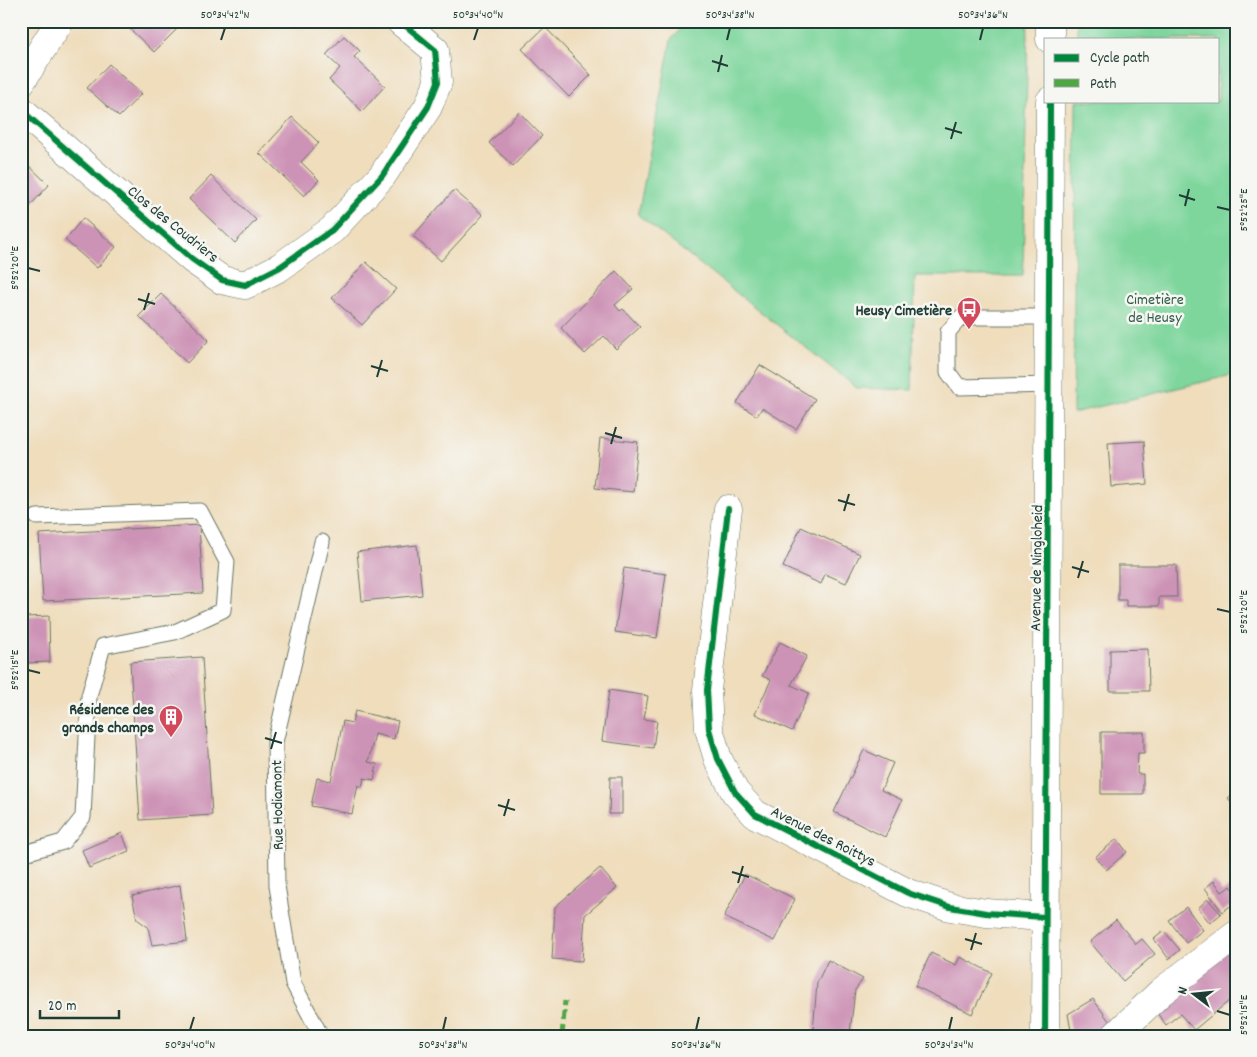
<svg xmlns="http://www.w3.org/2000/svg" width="1257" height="1057" font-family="Dekko,sans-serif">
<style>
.green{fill:#7ed69c;stroke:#4e8a68}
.building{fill:#cd93b6}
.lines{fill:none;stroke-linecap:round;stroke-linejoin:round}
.lane-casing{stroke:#687564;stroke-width:17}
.street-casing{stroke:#687564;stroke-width:29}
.lane{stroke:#fff;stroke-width:15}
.street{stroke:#fff;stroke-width:28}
.quiet{stroke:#4fa644;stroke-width:5;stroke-dasharray:10 5;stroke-linecap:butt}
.cycleway-casing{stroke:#f6f6f2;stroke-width:9}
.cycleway{stroke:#00873e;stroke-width:6}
.ticks{fill:none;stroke:#1f3d34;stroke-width:2}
.labels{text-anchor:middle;stroke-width:5;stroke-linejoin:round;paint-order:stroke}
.street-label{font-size:16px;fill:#1f3d34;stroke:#f6f6f2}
.park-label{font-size:16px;fill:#325c49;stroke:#f6f6f2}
.poi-label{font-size:16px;font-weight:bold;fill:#1f3d34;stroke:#f6f6f2;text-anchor:end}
.neatline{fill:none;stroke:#1f3d34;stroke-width:2}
.ticks-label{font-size:12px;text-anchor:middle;fill:#1f3d34}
</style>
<rect width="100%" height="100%" fill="#f6f6f2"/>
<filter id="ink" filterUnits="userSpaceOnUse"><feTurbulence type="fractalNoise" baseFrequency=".02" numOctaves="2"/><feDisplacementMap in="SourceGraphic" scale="10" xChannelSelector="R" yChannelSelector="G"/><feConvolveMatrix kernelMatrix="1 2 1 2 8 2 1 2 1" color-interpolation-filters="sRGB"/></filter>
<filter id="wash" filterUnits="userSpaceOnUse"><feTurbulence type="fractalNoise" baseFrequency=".0096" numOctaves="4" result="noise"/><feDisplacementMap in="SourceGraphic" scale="20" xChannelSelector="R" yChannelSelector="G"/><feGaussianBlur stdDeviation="1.12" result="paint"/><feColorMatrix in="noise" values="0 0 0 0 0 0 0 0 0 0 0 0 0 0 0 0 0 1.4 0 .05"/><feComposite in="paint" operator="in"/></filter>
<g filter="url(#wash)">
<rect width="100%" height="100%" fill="#efddbc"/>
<path class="green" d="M 687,21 L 1028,21 L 1023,276 L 915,276 L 912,390 L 857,388 L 638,215 L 671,40 Z
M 1077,21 L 1236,21 L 1236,374 L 1073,413 L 1076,101 L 1218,101 L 1218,39 L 1077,39 Z"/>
<g id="blocks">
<path class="building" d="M 136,21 L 179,21 L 182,24 L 154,52 L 129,28 Z
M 545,27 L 591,75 L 569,97 L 522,49 Z
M 344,36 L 360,51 L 354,57 L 385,86 L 362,111 L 329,80 L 340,68 L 326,55 Z
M 109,64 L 141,94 L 119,117 L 87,88 Z
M 519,112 L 542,136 L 513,166 L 489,143 Z
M 292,117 L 319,143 L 301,162 L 319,180 L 304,196 L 259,153 Z
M 21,158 L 49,185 L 28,208 L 21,201 Z
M 211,176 L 256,220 L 235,243 L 189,199 Z
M 454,190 L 483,215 L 441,261 L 413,236 Z
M 83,218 L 116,247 L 97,268 L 65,240 Z
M 366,262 L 396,289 L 362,325 L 332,298 Z
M 616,271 L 633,289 L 615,305 L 620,311 L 623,309 L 640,327 L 616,349 L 604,336 L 585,354 L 561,328 Z
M 161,294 L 209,340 L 187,363 L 139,316 Z
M 760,365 L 815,399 L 796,429 L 762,408 L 757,416 L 737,403 Z
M 600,438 L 638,442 L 633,492 L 595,488 Z
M 1144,441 L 1147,484 L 1111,487 L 1108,443 Z
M 199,525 L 203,593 L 43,601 L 39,534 Z
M 801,527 L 860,554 L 846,583 L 825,574 L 821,584 L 783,567 Z
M 417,545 L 422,595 L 362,601 L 357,552 Z
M 1118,565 L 1176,565 L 1177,597 L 1159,597 L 1159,606 L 1126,606 L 1126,600 L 1118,600 Z
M 624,568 L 666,574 L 657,638 L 615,632 Z
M 49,616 L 50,662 L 27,663 L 26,617 Z
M 780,642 L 807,656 L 791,685 L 809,693 L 792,731 L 755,714 L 771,680 L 762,676 Z
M 1148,649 L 1149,691 L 1110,691 L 1110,650 Z
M 202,657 L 212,815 L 140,820 L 130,662 Z
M 609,690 L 648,696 L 644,719 L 657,721 L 653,748 L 602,741 Z
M 355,711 L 398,721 L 394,739 L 375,734 L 368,762 L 377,764 L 374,780 L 364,778 L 362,787 L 358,785 L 352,814 L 311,806 L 317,778 L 331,781 L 343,721 L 352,723 Z
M 1101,732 L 1144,732 L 1144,753 L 1138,753 L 1137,774 L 1143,774 L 1143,794 L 1101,794 Z
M 864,750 L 893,763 L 881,790 L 902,800 L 885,837 L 834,812 Z
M 610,777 L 622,777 L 622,814 L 609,814 Z
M 1236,792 L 1236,808 L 1228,798 Z
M 122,833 L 129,851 L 89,868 L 82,850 Z
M 1117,839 L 1127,852 L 1106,870 L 1095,857 Z
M 600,868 L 617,888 L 585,915 L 582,961 L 552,959 L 555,907 Z
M 745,874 L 795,899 L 775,941 L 724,917 Z
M 1214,881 L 1222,892 L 1231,886 L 1236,893 L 1236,902 L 1222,912 L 1205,888 Z
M 180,885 L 187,941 L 152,945 L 148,927 L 137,919 L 132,896 Z
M 1208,899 L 1221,914 L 1210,923 L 1198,908 Z
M 1186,907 L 1203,930 L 1186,943 L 1169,920 Z
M 1116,920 L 1136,944 L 1142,939 L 1155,954 L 1123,981 L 1090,942 Z
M 1164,931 L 1180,950 L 1169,959 L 1154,939 Z
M 1236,943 L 1236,995 L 1194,1030 L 1180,1014 L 1166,1025 L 1154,1009 Z
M 931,953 L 956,965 L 960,957 L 992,973 L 972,1014 L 915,986 Z
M 828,960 L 863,979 L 855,990 L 850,1033 L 813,1032 L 817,983 Z
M 1093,999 L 1112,1025 L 1097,1036 L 1072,1036 L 1068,1014 Z"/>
</g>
</g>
<g filter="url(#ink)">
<use href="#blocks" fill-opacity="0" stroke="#687564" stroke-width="1"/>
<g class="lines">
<defs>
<path id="lane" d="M 1050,385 L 959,387 L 948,372 L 948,332 L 961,317 L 1050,317
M 21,854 L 63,842 L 83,817 L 89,696 L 103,646 L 175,632 L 223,610 L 227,562 L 200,511 L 37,517
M 321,1036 L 293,983 L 277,886 L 275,742 L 322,542"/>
<path id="street" d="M 1050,39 L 1050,21
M 21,82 L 60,21
M 21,110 L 192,259 L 222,280 L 245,285 L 280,267 L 332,230 L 382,176 L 428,107 L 438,82 L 435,50 L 400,21
M 728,509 L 707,690 L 709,729 L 718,759 L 735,792 L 755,814 L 908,893 L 950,907 L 986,913 L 1044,917
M 1045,1036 L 1050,101
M 1115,1036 L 1161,992 L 1236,935"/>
</defs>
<use href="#lane" class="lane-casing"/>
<use href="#street" class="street-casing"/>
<use href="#lane" class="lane"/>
<use href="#street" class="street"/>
<path class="quiet" d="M 562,1036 L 565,1001"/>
<defs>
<path id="cycleway" d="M 21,110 L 192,259 L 222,280 L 245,285 L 280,267 L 332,230 L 382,176 L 428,107 L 438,82 L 435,50 L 400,21
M 728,509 L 707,690 L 709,729 L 718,759 L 735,792 L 755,814 L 908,893 L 950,907 L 986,913 L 1044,917
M 1045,1036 L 1050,101"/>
</defs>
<use href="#cycleway" class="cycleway-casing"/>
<use href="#cycleway" class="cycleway"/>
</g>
</g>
<path class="ticks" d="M 221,40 L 225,28M 474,40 L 478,28M 727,40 L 730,28M 980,40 L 983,28M 712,61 L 728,66M 718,72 L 722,55M 945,128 L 962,133M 951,139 L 956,122M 1179,195 L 1195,200M 1185,206 L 1189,189M 1217,207 L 1230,210M 28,268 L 40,271M 138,299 L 155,304M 144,310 L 149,293M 371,366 L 388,371M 377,377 L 382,360M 605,433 L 622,438M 611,444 L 616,427M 838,500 L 855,505M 844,511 L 849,494M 1072,567 L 1089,572M 1078,578 L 1083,561M 1217,609 L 1230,612M 28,670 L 40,673M 265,738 L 282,743M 271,749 L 276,732M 498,805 L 515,810M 504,816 L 509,799M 732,872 L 749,877M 738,883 L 743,866M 965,939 L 982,944M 971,950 L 976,933M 1217,1011 L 1230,1015M 190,1030 L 194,1017M 443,1030 L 446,1017M 696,1030 L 699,1017M 949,1030 L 952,1017"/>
<defs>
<symbol id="bus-pin" viewBox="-11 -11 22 30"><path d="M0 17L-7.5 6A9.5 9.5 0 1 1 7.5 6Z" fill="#d1495b" stroke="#f6f6f2"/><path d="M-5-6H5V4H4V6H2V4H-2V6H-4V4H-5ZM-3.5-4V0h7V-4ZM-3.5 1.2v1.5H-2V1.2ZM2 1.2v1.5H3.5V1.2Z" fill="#fff"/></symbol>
<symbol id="building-pin" viewBox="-11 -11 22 30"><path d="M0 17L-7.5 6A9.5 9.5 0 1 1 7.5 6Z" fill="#d1495b" stroke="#f6f6f2"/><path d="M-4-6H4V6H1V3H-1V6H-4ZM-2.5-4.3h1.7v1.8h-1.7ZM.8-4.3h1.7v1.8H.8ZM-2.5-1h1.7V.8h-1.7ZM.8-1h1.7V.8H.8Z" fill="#fff"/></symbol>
</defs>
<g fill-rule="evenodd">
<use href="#bus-pin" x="955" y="295" width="28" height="38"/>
<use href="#building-pin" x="157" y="703" width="28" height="38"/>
</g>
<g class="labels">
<g class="street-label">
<text transform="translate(174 223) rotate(39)" y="6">Clos des Coudriers</text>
<text transform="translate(1035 568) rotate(-89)" y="6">Avenue de Ningloheid</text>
<text transform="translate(276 805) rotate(-91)" y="6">Rue Hodiamont</text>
<text transform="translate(824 835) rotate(27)" y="6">Avenue des Roittys</text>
</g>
<g class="park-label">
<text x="1155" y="304">Cimetière<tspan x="1155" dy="18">de Heusy</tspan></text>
</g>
<g class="poi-label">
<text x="952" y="315">Heusy Cimetière</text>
<text x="154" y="714">Résidence des<tspan x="154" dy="18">grands champs</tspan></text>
</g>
</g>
<rect width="1257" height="1057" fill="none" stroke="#f6f6f2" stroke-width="55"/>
<rect x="1044" y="38" width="175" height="65" fill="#f6f6f2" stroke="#a0aca6"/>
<rect x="1054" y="54" width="25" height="8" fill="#00873e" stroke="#a0aca6"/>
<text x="1090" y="62" font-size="15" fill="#1f3d34">Cycle path</text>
<rect x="1054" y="79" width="25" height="8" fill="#4fa644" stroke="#a0aca6"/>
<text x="1090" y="88" font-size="15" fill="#1f3d34">Path</text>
<g transform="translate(1194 994) rotate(286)" stroke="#f6f6f2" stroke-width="4" paint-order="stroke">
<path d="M0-4L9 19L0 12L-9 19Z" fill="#1f3d34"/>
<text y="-8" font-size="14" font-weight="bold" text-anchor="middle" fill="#1f3d34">N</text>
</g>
<path d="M40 1010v8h79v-8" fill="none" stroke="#1f3d34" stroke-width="2.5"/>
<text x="48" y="1010" font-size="15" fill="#1f3d34" stroke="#f6f6f2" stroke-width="4" paint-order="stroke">20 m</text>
<rect x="28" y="28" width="1202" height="1002" class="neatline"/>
<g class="ticks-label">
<text x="225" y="18">50°34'42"N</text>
<text x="478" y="18">50°34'40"N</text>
<text x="730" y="18">50°34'38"N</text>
<text x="983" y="18">50°34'36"N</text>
<text transform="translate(1243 210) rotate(-90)" y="4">5°52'25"E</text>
<text transform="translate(14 268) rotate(-90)" y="4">5°52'20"E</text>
<text transform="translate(1243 612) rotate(-90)" y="4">5°52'20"E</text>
<text transform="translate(14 670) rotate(-90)" y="4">5°52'15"E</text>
<text transform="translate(1243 1015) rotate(-90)" y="4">5°52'15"E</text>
<text x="190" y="1048">50°34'40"N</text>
<text x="443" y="1048">50°34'38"N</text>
<text x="696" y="1048">50°34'36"N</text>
<text x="949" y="1048">50°34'34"N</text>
</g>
</svg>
